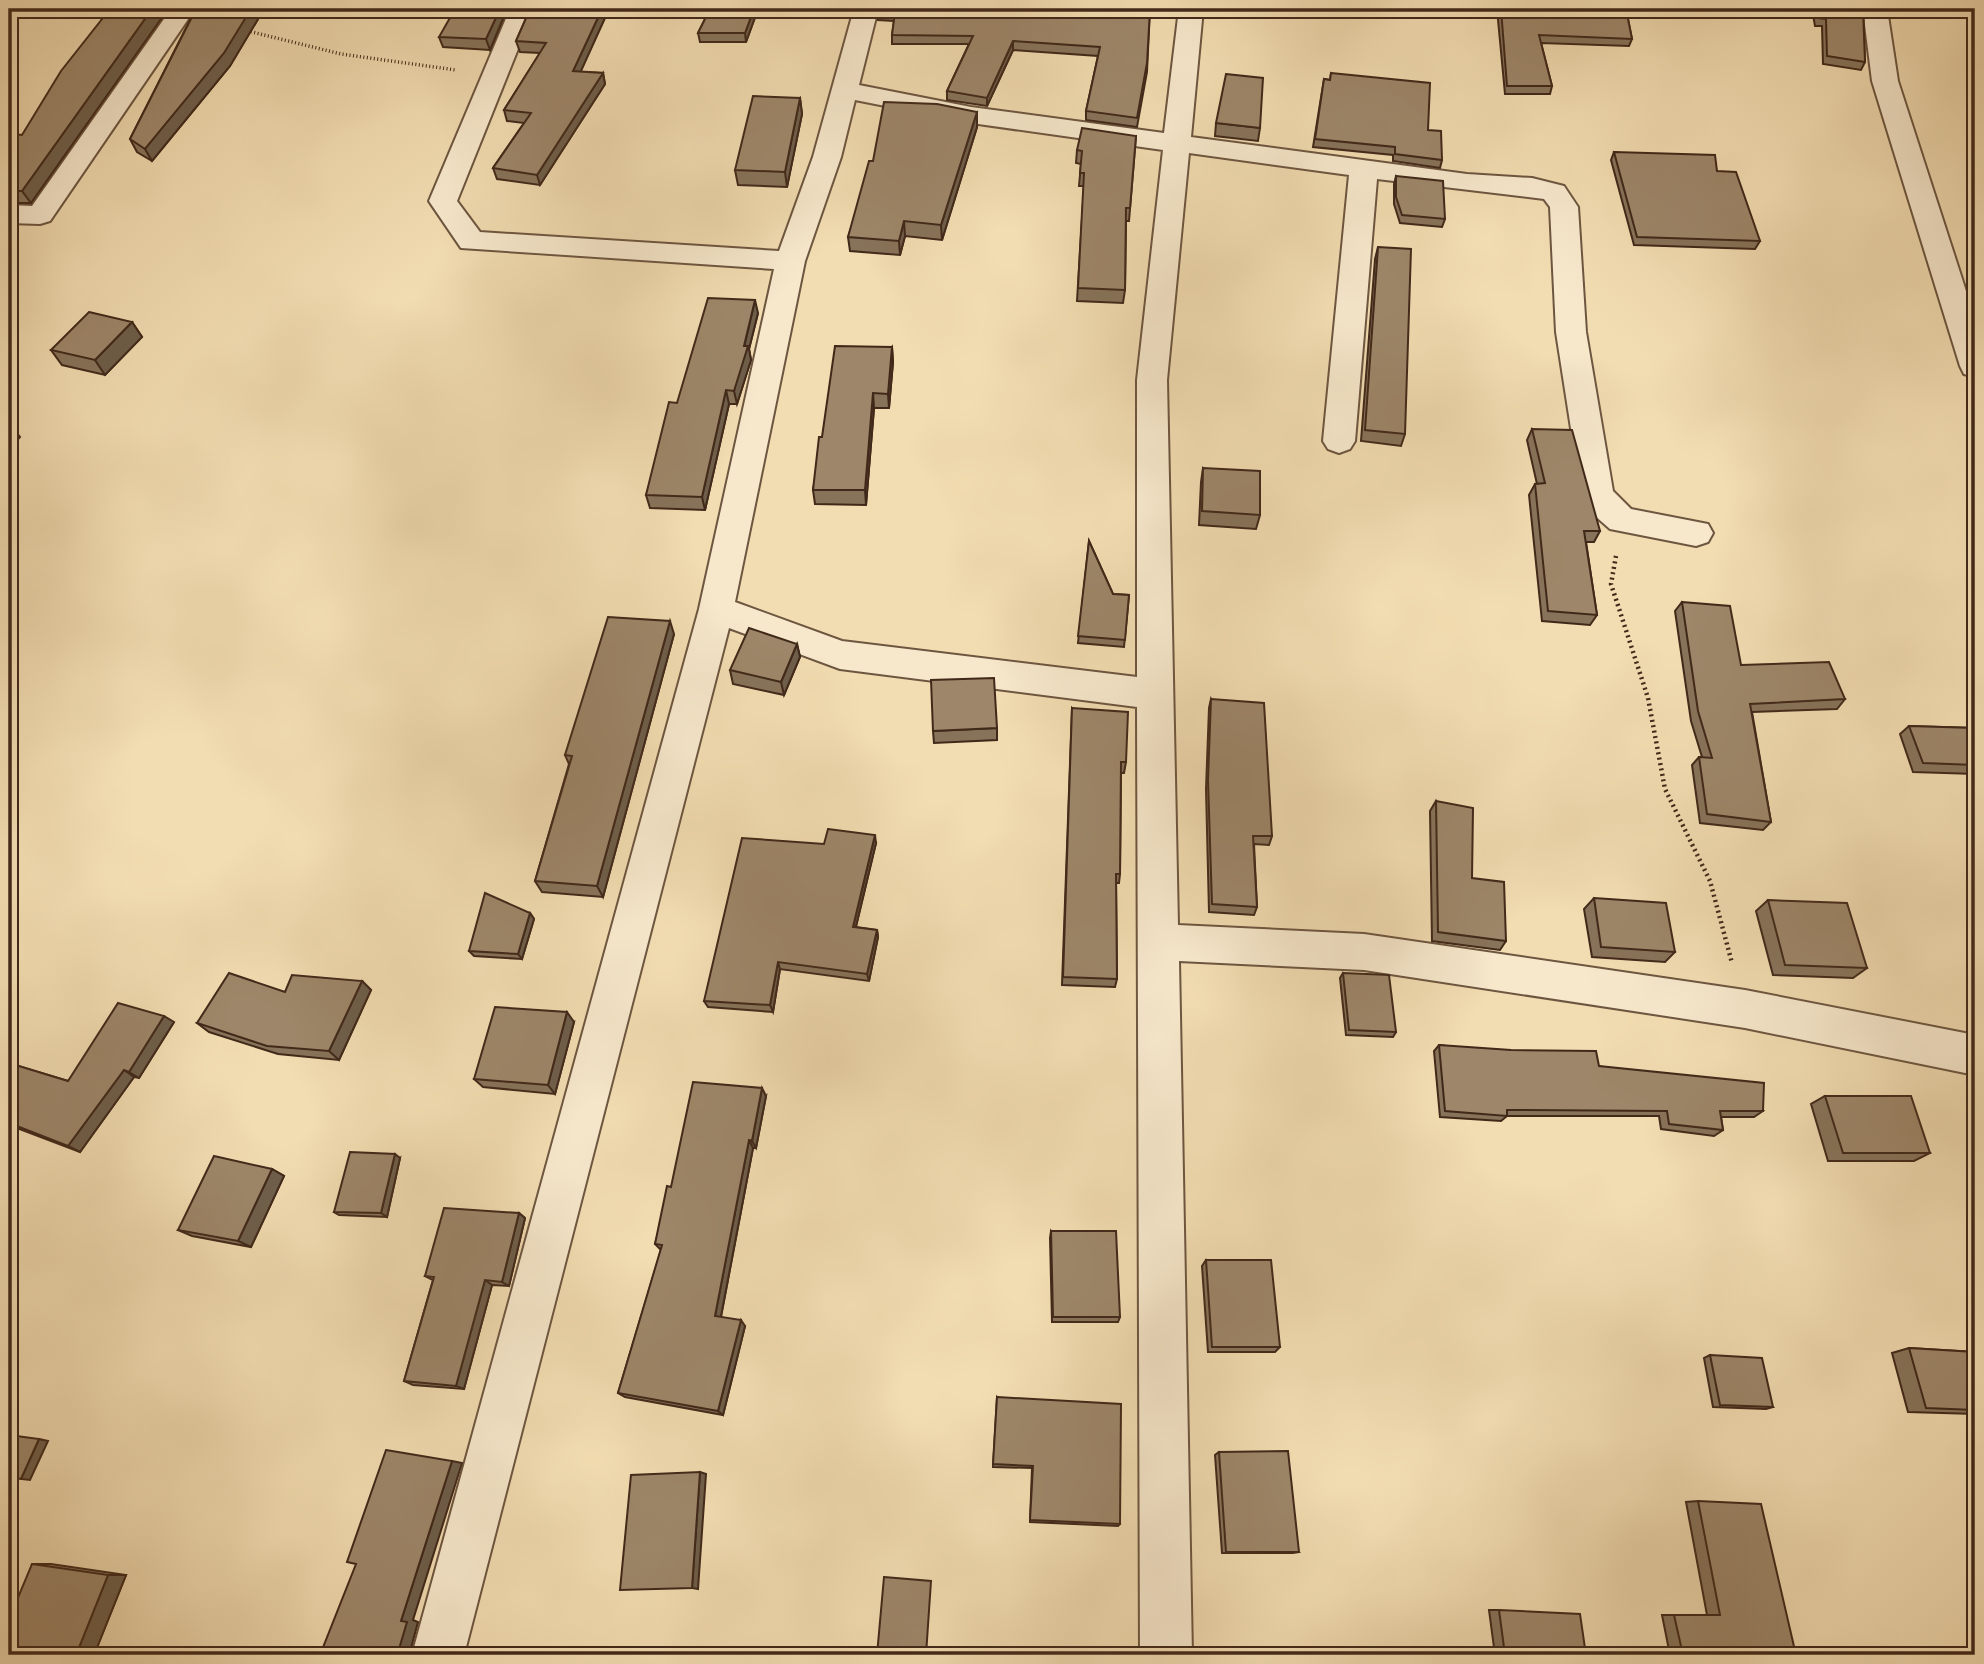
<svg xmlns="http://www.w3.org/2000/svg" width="1984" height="1664" font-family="'Old Standard TT',serif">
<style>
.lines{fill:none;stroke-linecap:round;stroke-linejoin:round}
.minor-casing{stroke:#6d5640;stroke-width:4}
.path-far1{stroke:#41291a;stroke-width:3.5;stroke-dasharray:1 2.5;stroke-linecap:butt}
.path{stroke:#41291a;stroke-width:4.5;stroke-dasharray:2 3.5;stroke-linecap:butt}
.minor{fill:#f7e8cc;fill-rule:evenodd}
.wall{fill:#87735a;stroke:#41291a;stroke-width:2}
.shaded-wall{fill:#6e5e4a;stroke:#41291a;stroke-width:2}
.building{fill:#9d8669;stroke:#41291a;stroke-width:2}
</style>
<rect width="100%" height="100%" fill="#f2dcb1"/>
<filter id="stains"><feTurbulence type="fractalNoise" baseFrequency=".00286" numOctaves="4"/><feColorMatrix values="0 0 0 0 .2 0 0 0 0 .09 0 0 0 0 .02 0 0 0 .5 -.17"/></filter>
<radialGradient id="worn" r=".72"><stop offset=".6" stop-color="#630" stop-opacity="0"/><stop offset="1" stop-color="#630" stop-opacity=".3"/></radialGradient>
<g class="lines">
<defs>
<path id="minor" d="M 171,9 L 195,9 L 50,221 L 40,224 L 9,223 L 9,205 L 32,206 Z
M 510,9 L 534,9 L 457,201 L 480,232 L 779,251 L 813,157 L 854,9 L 878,9 L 859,85 L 971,107 L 1164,133 L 1179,9 L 1203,9 L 1191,137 L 1467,174 L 1532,178 L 1564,186 L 1578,207 L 1586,332 L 1613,491 L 1631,509 L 1708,524 L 1713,533 L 1708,542 L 1696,546 L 1610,529 L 1594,515 L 1581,493 L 1556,332 L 1550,207 L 1544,199 L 1377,179 L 1355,441 L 1350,449 L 1339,453 L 1328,449 L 1323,441 L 1349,175 L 1189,153 L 1167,380 L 1178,925 L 1364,934 L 1745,990 L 1975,1035 L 1975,1075 L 1745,1028 L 1364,970 L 1179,961 L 1192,1655 L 1140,1655 L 1137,707 L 840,669 L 729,628 L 464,1655 L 412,1655 L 699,609 L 774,269 L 461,248 L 429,201 ZM 855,100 L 971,123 L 1163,150 L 1137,380 L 1137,677 L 842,641 L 735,602 L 805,261 L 841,157 Z
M 1863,9 L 1887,9 L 1898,81 L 1975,319 L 1975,377 L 1964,374 L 1960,366 L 1872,81 Z"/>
</defs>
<use href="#minor" class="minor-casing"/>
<path class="path-far1" d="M 52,9 L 108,19
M 244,30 L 341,54 L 456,70"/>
<path class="path" d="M 1616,556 L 1611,584 L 1648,698 L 1665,789 L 1710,881 L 1732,963"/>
<use href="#minor" class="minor"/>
</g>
<path class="wall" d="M 193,9 L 264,9 L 230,66 L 152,161 L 137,152 L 130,139 L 194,12 Z
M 507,9 L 490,50 L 443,47 L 439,37 Z
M 530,9 L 609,9 L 580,72 L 603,73 L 605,84 L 540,185 L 497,179 L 493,168 L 524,123 L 507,121 L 504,110 L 540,53 L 520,52 L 516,41 Z
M 710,9 L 852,9 L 849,18 L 757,12 L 746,42 L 700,42 L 698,33 Z
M 1150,9 L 1147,72 L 1137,127 L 1086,120 L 1086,111 L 1098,56 L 1013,50 L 987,106 L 947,100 L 947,91 L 969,44 L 892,44 L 892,35 L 894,21 L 878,20 L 877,11 Z
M 1497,9 L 1626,9 L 1632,39 L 1629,46 L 1541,43 L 1552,86 L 1550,94 L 1505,94 Z
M 1812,9 L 1863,9 L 1865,62 L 1861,70 L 1823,64 L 1822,26 L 1815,26 Z
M 1331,73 L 1428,130 L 1442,160 L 1440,168 L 1393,161 L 1393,155 L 1313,147 L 1324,79 L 1330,80 Z
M 800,98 L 802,114 L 787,187 L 738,185 L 735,170 Z
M 977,112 L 977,127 L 942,240 L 905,236 L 900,255 L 850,251 L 848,237 L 873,161 Z
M 1216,123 L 1260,128 L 1258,141 L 1215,136 Z
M 22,135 L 31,203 L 9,203 L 9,141 Z
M 1136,136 L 1129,221 L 1126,221 L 1125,290 L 1123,303 L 1077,301 L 1084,186 L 1079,186 L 1081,164 L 1076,163 L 1077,150 Z
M 1614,152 L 1717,171 L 1760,241 L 1755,249 L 1634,245 L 1611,160 Z
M 1396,176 L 1445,219 L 1442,227 L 1400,223 L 1394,204 L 1394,184 Z
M 1378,247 L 1405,434 L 1401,446 L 1361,441 L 1375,259 Z
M 758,313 L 749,349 L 751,360 L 737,404 L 729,404 L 705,510 L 650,508 L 646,495 L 677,403 Z
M 132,322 L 142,337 L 105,375 L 62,365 L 51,350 Z
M 892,347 L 893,362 L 889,408 L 874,408 L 866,505 L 815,504 L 813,490 L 822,437 Z
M 1532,429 L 1600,531 L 1594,542 L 1586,542 L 1597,615 L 1590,625 L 1542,621 L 1529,495 L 1535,484 L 1537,484 L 1527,440 Z
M 1203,468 L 1260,515 L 1256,529 L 1199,525 L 1201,482 Z
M 1089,541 L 1113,594 L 1129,595 L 1124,647 L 1078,643 Z
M 1975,586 L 1975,616 L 1967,594 Z
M 1682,602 L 1741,665 L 1845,699 L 1837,709 L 1752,712 L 1771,822 L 1763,830 L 1700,823 L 1692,765 L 1699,757 L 1702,757 L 1691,721 L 1675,611 Z
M 674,634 L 603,897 L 542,892 L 535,881 L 569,764 L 565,755 Z
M 797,644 L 800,657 L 784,695 L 733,684 L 730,670 Z
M 1211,699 L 1272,836 L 1269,845 L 1254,844 L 1257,907 L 1254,915 L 1209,912 L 1206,789 L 1209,708 Z
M 1072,708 L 1126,762 L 1124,773 L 1121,773 L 1120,874 L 1119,883 L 1116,883 L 1117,979 L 1115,987 L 1062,985 Z
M 1909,726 L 1975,728 L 1975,774 L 1913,772 L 1900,734 Z
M 997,728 L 997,740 L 934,743 L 933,731 Z
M 1436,801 L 1472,878 L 1506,941 L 1500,950 L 1432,941 L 1430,811 Z
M 876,843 L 856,927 L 877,930 L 878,937 L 869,981 L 780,969 L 773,1012 L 708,1007 L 704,1001 L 824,844 Z
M 1594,898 L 1675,952 L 1665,962 L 1592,957 L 1584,909 Z
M 1768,900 L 1867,968 L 1853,978 L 1773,975 L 1756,911 Z
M 530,913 L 534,919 L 522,959 L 474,956 L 469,951 Z
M 1343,973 L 1396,1032 L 1393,1037 L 1346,1035 L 1340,978 Z
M 362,981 L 371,990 L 339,1060 L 278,1054 L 209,1032 L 197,1023 Z
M 174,1022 L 139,1078 L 134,1077 L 80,1152 L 9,1125 L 9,1063 L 68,1081 Z
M 574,1022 L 555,1094 L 483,1087 L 474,1079 Z
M 1439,1045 L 1599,1066 L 1763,1111 L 1754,1117 L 1721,1117 L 1723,1130 L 1714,1136 L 1661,1129 L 1659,1116 L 1507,1116 L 1501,1121 L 1440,1117 L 1434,1051 Z
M 766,1096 L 756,1148 L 753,1148 L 721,1317 L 745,1326 L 723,1415 L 625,1397 L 618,1393 L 661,1250 L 655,1244 L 671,1187 Z
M 1825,1096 L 1930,1153 L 1914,1161 L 1828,1161 L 1811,1104 Z
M 400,1158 L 387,1217 L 339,1215 L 334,1212 Z
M 272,1169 L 284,1176 L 251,1247 L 192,1236 L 178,1230 Z
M 519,1213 L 525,1218 L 509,1286 L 492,1285 L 464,1389 L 413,1385 L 404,1381 L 433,1280 L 425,1276 Z
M 1051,1231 L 1120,1317 L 1118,1322 L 1052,1322 L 1050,1238 Z
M 1206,1260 L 1280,1347 L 1275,1352 L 1208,1352 L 1202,1266 Z
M 1909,1348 L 1975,1352 L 1975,1414 L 1908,1412 L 1892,1353 Z
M 1710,1355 L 1773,1407 L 1766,1409 L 1713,1407 L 1704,1358 Z
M 997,1397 L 1120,1524 L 1118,1526 L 1030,1522 L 1032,1468 L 993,1467 Z
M 1219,1452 L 1299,1552 L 1293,1553 L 1222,1553 L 1215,1455 Z
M 1698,1501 L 1796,1655 L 1670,1655 L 1662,1615 L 1707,1615 L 1686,1502 Z
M 32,1564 L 51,1564 L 126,1575 L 94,1655 L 9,1655 Z
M 1489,1610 L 1499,1610 L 1586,1655 L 1495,1655 Z"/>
<path class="shaded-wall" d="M 152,9 L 168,9 L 31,203 L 22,191 Z
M 251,9 L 264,9 L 230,66 L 152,161 L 145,149 Z
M 500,9 L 507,9 L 490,50 L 486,39 Z
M 602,9 L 609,9 L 576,82 L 573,71 Z
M 754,9 L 757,9 L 757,12 L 746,42 L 745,33 Z
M 848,9 L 852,9 L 849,18 Z
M 1013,41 L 1013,50 L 987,106 L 987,98 Z
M 603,73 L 605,84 L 540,185 L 537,175 Z
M 800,98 L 802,114 L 787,187 L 785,172 Z
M 977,112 L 977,127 L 942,240 L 941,225 Z
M 9,220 L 13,226 L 9,231 Z
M 904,221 L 905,236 L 900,255 L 899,241 Z
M 755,300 L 758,313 L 749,349 L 751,360 L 737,404 L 734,391 Z
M 132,322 L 142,337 L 105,375 L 95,360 Z
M 892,347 L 893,362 L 889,408 L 888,394 Z
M 726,390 L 729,404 L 705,510 L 702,497 Z
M 873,393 L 874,408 L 866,505 L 865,490 Z
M 9,423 L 20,437 L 9,450 Z
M 670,621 L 674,634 L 603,897 L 597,886 Z
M 797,644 L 800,657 L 784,695 L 781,682 Z
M 875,835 L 876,843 L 854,934 L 853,927 Z
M 530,913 L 534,919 L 522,959 L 518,954 Z
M 877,930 L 878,937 L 869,981 L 867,974 Z
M 778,962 L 780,969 L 773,1012 L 770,1005 Z
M 362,981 L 371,990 L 339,1060 L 329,1051 Z
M 567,1012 L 574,1022 L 555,1094 L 548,1085 Z
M 164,1016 L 174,1022 L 139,1078 L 129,1072 Z
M 124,1070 L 134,1077 L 80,1152 L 68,1146 Z
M 762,1088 L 766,1096 L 756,1148 L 752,1141 Z
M 749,1140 L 753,1148 L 720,1321 L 715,1316 Z
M 395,1154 L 400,1158 L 387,1217 L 381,1213 Z
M 272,1169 L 284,1176 L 251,1247 L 238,1241 Z
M 519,1213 L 525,1218 L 509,1286 L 502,1282 Z
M 485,1280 L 492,1285 L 464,1389 L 456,1386 Z
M 741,1320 L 745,1326 L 723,1415 L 718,1411 Z
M 39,1439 L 48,1441 L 30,1480 L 21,1479 Z
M 452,1461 L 462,1463 L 413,1620 L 418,1622 L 411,1648 L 409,1655 L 397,1655 L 401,1621 Z
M 700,1472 L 706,1474 L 698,1589 L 692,1588 Z
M 108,1575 L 126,1575 L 94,1655 L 76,1655 Z"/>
<path class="building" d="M 110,9 L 152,9 L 22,191 L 9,191 L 9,141 L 14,134 L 22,135 L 61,71 Z
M 196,9 L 251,9 L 224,53 L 145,149 L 130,139 Z
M 455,9 L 500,9 L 486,39 L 439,37 Z
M 530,9 L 602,9 L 573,71 L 603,73 L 537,175 L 493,168 L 531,113 L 504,110 L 546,43 L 516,41 Z
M 710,9 L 754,9 L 745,33 L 698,33 Z
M 878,9 L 1150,9 L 1147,63 L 1137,118 L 1086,111 L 1100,47 L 1013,41 L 987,98 L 947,91 L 973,36 L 892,35 L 895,12 L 877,11 Z
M 1501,9 L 1626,9 L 1632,39 L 1539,35 L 1552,86 L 1507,86 Z
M 1818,9 L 1863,9 L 1865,62 L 1827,56 L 1826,19 L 1819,18 Z
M 1331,73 L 1430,83 L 1428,130 L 1441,131 L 1442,160 L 1395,154 L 1395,147 L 1315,139 L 1324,79 L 1330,80 Z
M 1226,74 L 1263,78 L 1260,128 L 1216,123 Z
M 753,96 L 800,98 L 785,172 L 735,170 Z
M 884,102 L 937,104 L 977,112 L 941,225 L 904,221 L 899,241 L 848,237 L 869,161 L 873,161 Z
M 1082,128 L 1136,136 L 1130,208 L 1126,208 L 1125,290 L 1078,288 L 1084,173 L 1080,173 L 1082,151 L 1077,150 Z
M 1614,152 L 1715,155 L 1717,171 L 1736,172 L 1760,241 L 1637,237 Z
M 1396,176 L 1443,181 L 1445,219 L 1402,215 L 1396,197 Z
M 1378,247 L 1411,249 L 1405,434 L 1365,430 Z
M 708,298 L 755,300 L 744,346 L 748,346 L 734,391 L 726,390 L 702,497 L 646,495 L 669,402 L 677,403 Z
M 89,312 L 132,322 L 95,360 L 51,350 Z
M 835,346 L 892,347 L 888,394 L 873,393 L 865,490 L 813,490 L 819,437 L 822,437 Z
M 1532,429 L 1572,430 L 1600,531 L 1584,531 L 1597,615 L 1548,611 L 1535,484 L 1545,483 Z
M 1203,468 L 1260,471 L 1260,515 L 1202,511 Z
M 1089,541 L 1113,594 L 1129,595 L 1125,640 L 1078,636 Z
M 1682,602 L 1730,606 L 1741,665 L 1829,662 L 1845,699 L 1750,704 L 1771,822 L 1707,814 L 1699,757 L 1712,758 L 1698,711 Z
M 608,617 L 670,621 L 597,886 L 535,881 L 572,756 L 565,755 Z
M 749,628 L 797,644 L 781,682 L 730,670 Z
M 994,678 L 997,728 L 933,731 L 931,680 Z
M 1211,699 L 1264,703 L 1272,836 L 1253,836 L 1257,907 L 1212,904 L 1208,780 Z
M 1072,708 L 1128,712 L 1126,762 L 1121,762 L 1120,874 L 1116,874 L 1117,979 L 1063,977 Z
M 1909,726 L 1975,728 L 1975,765 L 1923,763 Z
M 1436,801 L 1473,808 L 1472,878 L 1504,882 L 1506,941 L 1438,932 Z
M 828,829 L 875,835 L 853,927 L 877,930 L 867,974 L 778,962 L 770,1005 L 704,1001 L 742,838 L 824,844 Z
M 485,893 L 530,913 L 518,954 L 469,951 Z
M 1594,898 L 1666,903 L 1675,952 L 1601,947 Z
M 1768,900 L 1847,903 L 1867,968 L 1785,965 Z
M 229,973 L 285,992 L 292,975 L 362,981 L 329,1051 L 267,1046 L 197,1023 Z
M 1343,973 L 1389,975 L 1396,1032 L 1349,1030 Z
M 118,1003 L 164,1016 L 129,1072 L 124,1070 L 68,1146 L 9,1123 L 9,1063 L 68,1081 Z
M 495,1007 L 567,1012 L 548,1085 L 474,1079 Z
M 1439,1045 L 1511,1050 L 1596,1051 L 1599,1066 L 1764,1083 L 1763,1111 L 1720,1111 L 1723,1130 L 1669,1124 L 1667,1111 L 1507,1110 L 1507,1116 L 1445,1111 Z
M 693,1082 L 762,1088 L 752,1141 L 749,1140 L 715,1316 L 741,1320 L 718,1411 L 618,1393 L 662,1245 L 655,1244 L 667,1186 L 671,1187 Z
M 1825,1096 L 1911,1096 L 1930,1153 L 1843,1153 Z
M 350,1152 L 395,1154 L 381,1213 L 334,1212 Z
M 214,1156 L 272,1169 L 238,1241 L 178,1230 Z
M 444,1208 L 519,1213 L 502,1282 L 485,1280 L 456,1386 L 404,1381 L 434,1277 L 425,1276 Z
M 1051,1231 L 1116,1231 L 1120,1317 L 1053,1317 Z
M 1206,1260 L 1271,1260 L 1280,1347 L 1212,1347 Z
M 1909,1348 L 1975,1352 L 1975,1410 L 1926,1408 Z
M 1710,1355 L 1762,1358 L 1773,1407 L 1720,1405 Z
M 997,1397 L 1121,1404 L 1120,1524 L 1030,1520 L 1033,1466 L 993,1464 Z
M 9,1435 L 39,1439 L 21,1479 L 9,1477 Z
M 386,1450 L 452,1461 L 401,1621 L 407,1622 L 399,1649 L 397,1655 L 320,1655 L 356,1564 L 347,1562 Z
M 1288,1451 L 1299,1552 L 1226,1552 L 1219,1452 Z
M 700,1472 L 692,1588 L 620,1590 L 631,1475 Z
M 1698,1501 L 1761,1504 L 1796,1655 L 1683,1655 L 1674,1615 L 1720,1615 Z
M 32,1564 L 108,1575 L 76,1655 L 9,1655 L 9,1619 Z
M 884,1577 L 931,1581 L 926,1655 L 877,1655 Z
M 1499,1610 L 1580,1614 L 1586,1655 L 1505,1655 Z"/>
<rect width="1984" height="1664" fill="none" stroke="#f2dcb1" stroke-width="35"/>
<rect x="10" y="10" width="1963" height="1643" fill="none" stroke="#41291a" stroke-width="3.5"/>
<rect x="18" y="18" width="1949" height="1629" fill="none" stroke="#41291a" stroke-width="2"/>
<rect width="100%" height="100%" filter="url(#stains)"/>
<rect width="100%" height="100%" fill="url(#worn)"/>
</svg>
